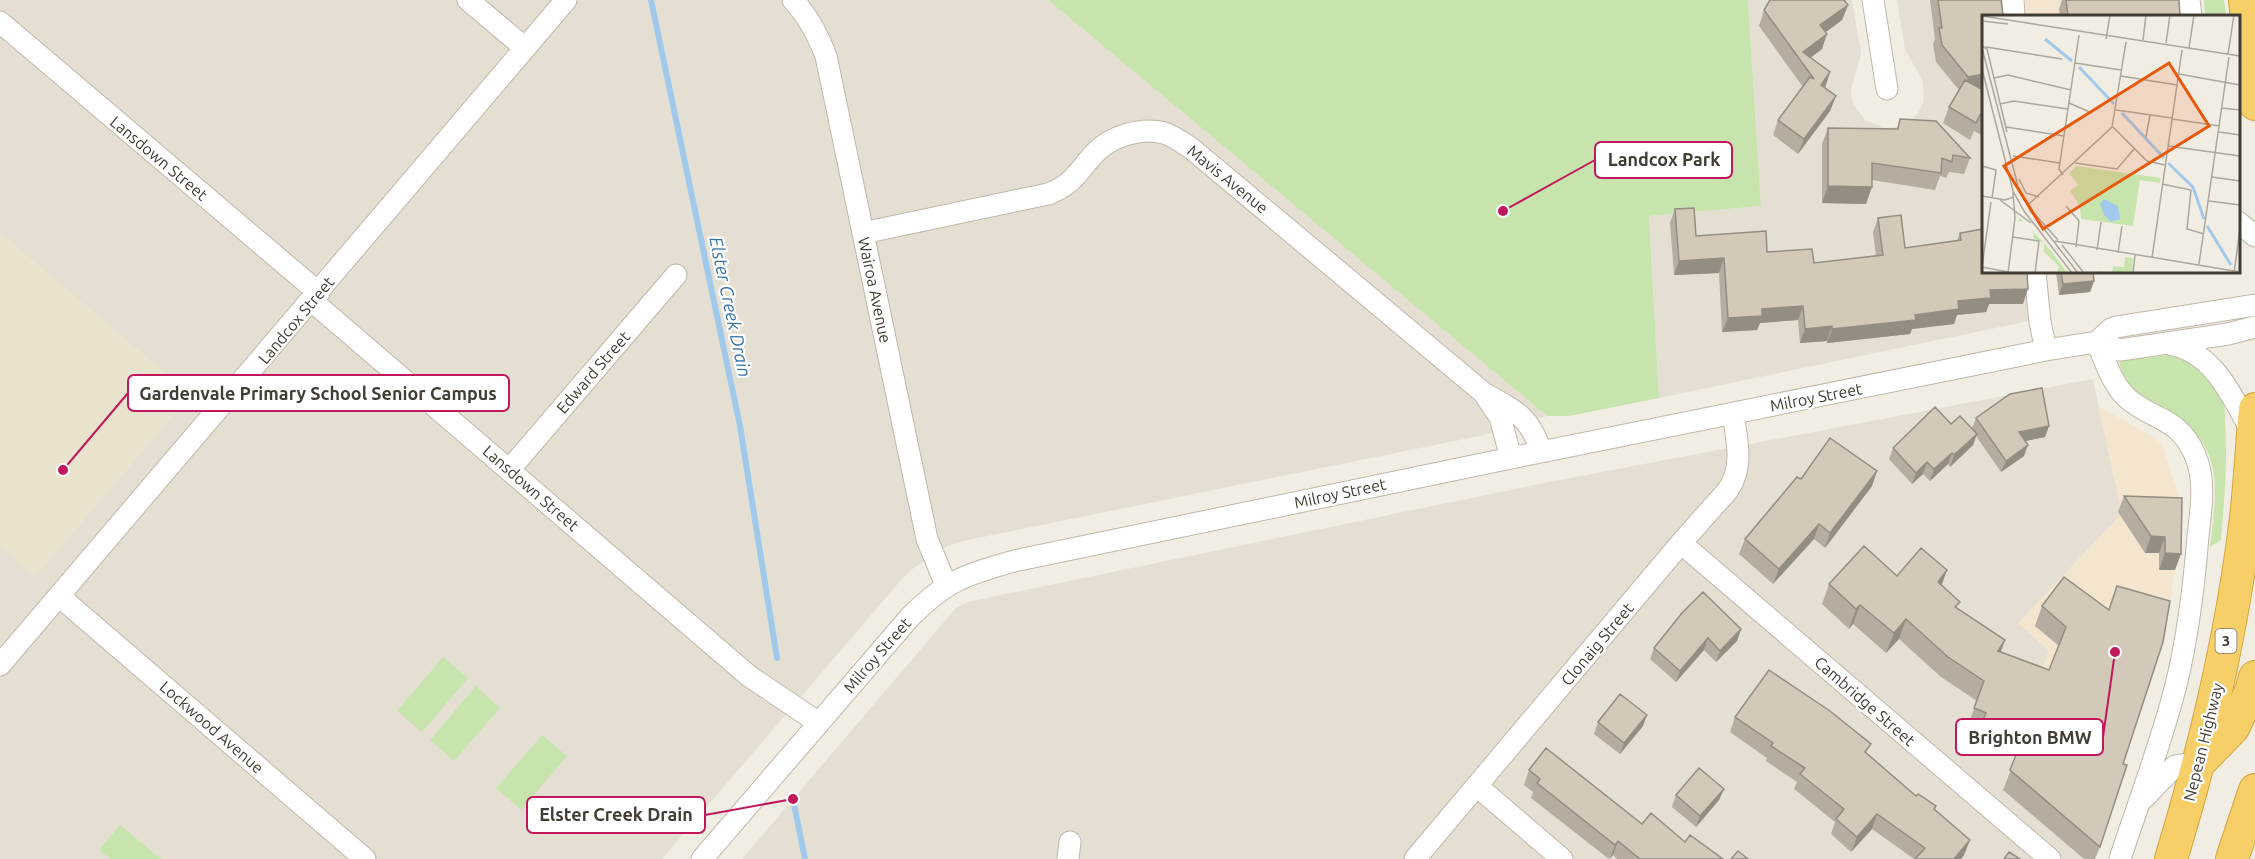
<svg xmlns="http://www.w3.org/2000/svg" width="2255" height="859" font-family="Ubuntu,sans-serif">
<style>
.residential{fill:#e4dfd2}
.commercial{fill:#f3e5ce}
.education{fill:#e9e3cd}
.green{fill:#c8e4ad}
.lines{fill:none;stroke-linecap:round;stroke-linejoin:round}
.stream{stroke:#a1c9ec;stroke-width:6}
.minor-casing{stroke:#bfb8a9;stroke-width:23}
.highway-casing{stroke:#d5a439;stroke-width:34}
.minor{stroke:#fff;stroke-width:21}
.highway{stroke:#f7cf68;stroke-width:32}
.wall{fill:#b5ad9f}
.shaded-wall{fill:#938d82}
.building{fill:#d2c9b9;stroke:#938d82;stroke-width:1.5}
.labels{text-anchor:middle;stroke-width:4.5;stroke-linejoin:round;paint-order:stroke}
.shield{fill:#fff;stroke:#7b7771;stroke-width:1.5}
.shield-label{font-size:15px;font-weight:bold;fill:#423d34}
.street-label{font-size:16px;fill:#423d34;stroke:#fff}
.water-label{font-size:18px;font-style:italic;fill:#3371a8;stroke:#fff}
.inset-river{fill:none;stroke:#a1c9ec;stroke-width:3}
.inset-road{fill:none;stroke:#aba79d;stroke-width:1.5}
.view{fill:#e8590c;fill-opacity:0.15;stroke:#e8590c;stroke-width:3}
.inset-edge{fill:none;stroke:#423d34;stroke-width:3}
.leader{fill:none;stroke:#c2185b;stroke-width:2}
.callout-dot{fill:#c2185b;stroke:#fff;stroke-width:2}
.callout{fill:#fff;stroke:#c2185b;stroke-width:2}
.callout-label{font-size:18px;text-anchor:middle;font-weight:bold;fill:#423d34}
</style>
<rect width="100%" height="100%" fill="#f1ede3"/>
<path class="residential" d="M 0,0 L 1048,0 L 1547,416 L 1479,436 L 963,541 L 943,548 L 911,570 L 901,580 L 662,859 L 0,859 Z
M 1748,0 L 1852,0 L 1861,53 L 1851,91 L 1853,103 L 1865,120 L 1885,128 L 1898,127 L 1910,122 L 1918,113 L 1923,103 L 1924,93 L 1922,79 L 1905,50 L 1897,0 L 2006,0 L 2008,16 L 1984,16 L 1984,272 L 2030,272 L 2034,320 L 1659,398 L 1649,216 L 1761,206 Z
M 2093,379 L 2122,513 L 2049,650 L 2003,790 L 2084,859 L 742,859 L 956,608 L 967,602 L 1544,483 Z"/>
<path class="commercial" d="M 2025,0 L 2170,0 L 2171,16 L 2026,16 Z
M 2098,406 L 2154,437 L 2163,446 L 2179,498 L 2176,514 L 2175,570 L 2167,622 L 2164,621 L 2095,859 L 2084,859 L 2003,790 L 2049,651 L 2018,623 L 2122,513 Z"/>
<path class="education" d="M 0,232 L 191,395 L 35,577 L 0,546 Z"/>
<path class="green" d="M 1048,0 L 1748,0 L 1761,206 L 1649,216 L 1659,398 L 1569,416 L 1547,416 Z
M 2204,0 L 2224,0 L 2226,16 L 2205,16 Z
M 2168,355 C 2193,360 2213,376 2223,400 C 2225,407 2225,416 2225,423 C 2228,462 2224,501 2221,540 L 2210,547 C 2213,517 2221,480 2207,451 C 2200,436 2187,423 2173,413 C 2149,397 2125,394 2119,361 Z
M 443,657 L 468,678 L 422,732 L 397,711 Z
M 476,686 L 500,708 L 454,761 L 430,740 Z
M 542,735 L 567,756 L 521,810 L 496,788 Z
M 120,825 L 161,859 L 110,859 L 99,850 Z"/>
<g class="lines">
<path class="stream" d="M 651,0 L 740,426 L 777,658
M 793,799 L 805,859"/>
<defs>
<path id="minor" d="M 468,0 L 525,48
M 793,0 C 808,16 818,35 826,56 L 927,539 L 946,585
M 1873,0 L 1887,89
M 2013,0 L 2014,16
M 2189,0 L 2191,16
M 0,22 L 319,293
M 2238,222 L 2255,236
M 863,233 L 1048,194 C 1073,185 1078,171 1095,153 C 1111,136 1141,127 1164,133 C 1174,136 1183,143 1192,149 L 1485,394 C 1515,410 1531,418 1541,452
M 2035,272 L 2040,322 L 2046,350
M 312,301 L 749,676 L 819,723
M 2097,342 C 2105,361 2112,384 2127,398 C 2153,421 2178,416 2195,455 C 2206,480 2201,510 2198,536 C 2194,587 2188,636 2176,685 C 2161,744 2139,801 2120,859
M 2097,342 L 2111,329 L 2116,327 L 2255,305
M 2169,344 C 2215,352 2232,397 2253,434
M 1485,395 L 1500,417 L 1511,458
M 510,469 L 676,275
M 1681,543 L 2050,859
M 59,596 L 365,859
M 0,665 L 566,0
M 1477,786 L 1562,859
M 2143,799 L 2175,766 L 2200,762
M 702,859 L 910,617 C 947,580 965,575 1014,561 L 1511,458 L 2046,350 L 2097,342 L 2120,350 L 2228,334 L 2255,327
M 1068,859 L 1070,842
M 1415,859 L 1681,543 L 1728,490 C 1744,467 1737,440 1733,414"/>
<path id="highway" d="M 2245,0 L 2255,104
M 2200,762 L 2233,728 L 2251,691 L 2255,677
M 2171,859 C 2205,748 2232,634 2246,518 C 2250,481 2252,445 2255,409
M 2232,859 L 2255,790"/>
</defs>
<use href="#minor" class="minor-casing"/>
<use href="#highway" class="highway-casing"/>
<use href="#minor" class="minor"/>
<use href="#highway" class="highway"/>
</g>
<path class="wall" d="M 1930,0 L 2001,0 L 1983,90 L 1983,136 L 1974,131 L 1970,140 L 1943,123 L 1949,107 L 1959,90 L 1936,62 L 1933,44 L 1935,39 Z
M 2062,0 L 2179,0 L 2180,16 L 2060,16 L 2059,9 Z
M 1848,5 L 1842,20 L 1826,32 L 1822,49 L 1810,58 L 1830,72 L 1825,87 L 1836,96 L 1830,111 L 1798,154 L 1773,135 L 1778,120 L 1803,87 L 1759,26 L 1764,10 Z
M 1900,119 L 1970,158 L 1964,174 L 1949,172 L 1946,178 L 1940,176 L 1935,190 L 1872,180 L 1866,204 L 1822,203 L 1822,144 L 1828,128 L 1897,129 Z
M 1675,209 L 1696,236 L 1814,263 L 1876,256 L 1873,232 L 1878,218 L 1905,248 L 1957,241 L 1960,233 L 2023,304 L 1989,304 L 1986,312 L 1957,315 L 1954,324 L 1912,329 L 1910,334 L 1827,343 L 1827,341 L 1800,343 L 1798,320 L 1760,323 L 1757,330 L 1722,332 L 1719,273 L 1674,275 L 1670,223 Z
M 2056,272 L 2093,272 L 2094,281 L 2090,292 L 2059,295 Z
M 1976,418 L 2049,426 L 2045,437 L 2026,441 L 2024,456 L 2001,472 L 1976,436 L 1973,445 L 1950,467 L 1948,464 L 1930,481 L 1923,474 L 1912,484 L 1889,459 L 1893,448 L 1951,424 L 1972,428 Z
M 1877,471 L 1872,486 L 1825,548 L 1814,539 L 1773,584 L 1739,554 L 1745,539 L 1801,479 Z
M 2124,496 L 2182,498 L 2175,570 L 2159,570 L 2159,553 L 2145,553 L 2118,512 Z
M 1897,576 L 1942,585 L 1958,609 L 2001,652 L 2049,670 L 2059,646 L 2035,626 L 2042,606 L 2064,577 L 2123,764 L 2100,847 L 2095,859 L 2084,859 L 2003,790 L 2017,754 L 1976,740 L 1979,732 L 1967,728 L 1977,701 L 1941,677 L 1899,639 L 1886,653 L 1853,624 L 1849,629 L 1822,604 L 1829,584 Z
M 1741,629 L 1737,641 L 1716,662 L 1704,650 L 1676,682 L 1650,659 L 1654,648 Z
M 1735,717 L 1868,754 L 1916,796 L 1936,806 L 1935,810 L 1964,855 L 1961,859 L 1914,859 L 1872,829 L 1851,852 L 1831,834 L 1835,822 L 1794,789 L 1797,782 L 1766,761 L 1767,758 L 1730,732 Z
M 1598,722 L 1643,726 L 1620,754 L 1594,734 Z
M 1529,770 L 1642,824 L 1723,859 L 1617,859 L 1613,855 L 1609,859 L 1531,798 L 1533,792 L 1524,785 Z
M 1724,789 L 1719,800 L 1696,827 L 1672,807 L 1676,795 Z"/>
<path class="shaded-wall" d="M 1848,5 L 1842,20 L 1815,40 L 1820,25 Z
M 1827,34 L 1822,49 L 1802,64 L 1803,52 Z
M 1830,72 L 1825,88 L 1821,85 Z
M 1983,74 L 1983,89 L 1962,93 L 1968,77 Z
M 1836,96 L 1830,111 L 1798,154 L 1804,139 Z
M 1828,186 L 1872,187 L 1866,204 L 1822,203 Z
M 1724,258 L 1719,273 L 1674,275 L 1679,261 Z
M 2094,281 L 2090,292 L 2059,295 L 2063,284 Z
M 2028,289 L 2023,304 L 1989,304 L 1986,312 L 1957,315 L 1954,324 L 1912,329 L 1910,334 L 1827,343 L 1832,329 L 1915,315 L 1990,290 Z
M 1803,306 L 1798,320 L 1760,323 L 1757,330 L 1722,332 L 1728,318 L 1762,309 Z
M 1832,326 L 1827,341 L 1800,343 L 1805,329 Z
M 2049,426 L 2045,437 L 2015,443 L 2019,432 Z
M 1977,434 L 1973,445 L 1950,467 L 1954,455 Z
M 2028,445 L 2024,456 L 2001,472 L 2006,461 Z
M 1952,453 L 1948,464 L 1930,481 L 1934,469 Z
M 1927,462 L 1923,474 L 1912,484 L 1916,473 Z
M 1877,471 L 1872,486 L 1825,548 L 1830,533 Z
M 1819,524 L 1814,539 L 1773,584 L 1779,569 Z
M 2151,536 L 2165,537 L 2159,553 L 2145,553 Z
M 2165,553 L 2181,554 L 2175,570 L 2159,570 Z
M 1947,570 L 1940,590 L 1938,582 Z
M 1860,605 L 1853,624 L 1849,629 L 1856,609 Z
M 1906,619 L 1899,639 L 1886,653 L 1894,633 Z
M 1741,629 L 1737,641 L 1716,662 L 1720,651 Z
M 1708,638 L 1704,650 L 1676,682 L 1680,671 Z
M 2005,640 L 1998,660 L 1998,651 Z
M 1647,715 L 1643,726 L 1620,754 L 1624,743 Z
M 1724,789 L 1719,800 L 1696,827 L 1700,816 Z
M 1877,814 L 1872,829 L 1851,852 L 1857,837 Z
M 1970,840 L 1964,855 L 1961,859 L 1954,859 Z
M 1618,841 L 1613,855 L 1610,859 L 1615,845 Z"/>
<path class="building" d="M 1770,0 L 1844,0 L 1848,5 L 1820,25 L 1827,34 L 1803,52 L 1830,72 L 1821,85 L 1836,96 L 1804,139 L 1778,120 L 1810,77 L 1814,79 L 1764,10 Z
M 1938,0 L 2001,0 L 2003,16 L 1983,16 L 1983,74 L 1968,77 L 1942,45 L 1939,28 L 1942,28 Z
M 2066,0 L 2179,0 L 2180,16 L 2068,16 Z
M 1965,80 L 1983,90 L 1983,116 L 1980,115 L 1976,123 L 1949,107 Z
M 1900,119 L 1936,121 L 1970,158 L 1953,155 L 1952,162 L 1942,158 L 1941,173 L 1872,163 L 1872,187 L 1828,186 L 1828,128 L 1898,129 Z
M 1694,208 L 1696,236 L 1766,231 L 1767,252 L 1812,249 L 1814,263 L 1883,255 L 1878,218 L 1901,215 L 1905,248 L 1961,240 L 1960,233 L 1983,229 L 1983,272 L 2027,272 L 2028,289 L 1990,290 L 1991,298 L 1958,301 L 1959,309 L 1915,315 L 1916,320 L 1832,329 L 1832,326 L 1805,329 L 1803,306 L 1762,309 L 1762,316 L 1728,318 L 1724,258 L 1679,261 L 1675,209 Z
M 2061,272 L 2093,272 L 2094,281 L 2063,284 Z
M 2042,388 L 2049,426 L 2019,432 L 2028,445 L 2006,461 L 1976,418 L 2010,394 Z
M 1935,407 L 1951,424 L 1960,416 L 1977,434 L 1954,455 L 1952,453 L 1934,469 L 1927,462 L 1916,473 L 1893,448 Z
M 1830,438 L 1877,471 L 1830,533 L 1819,524 L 1779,569 L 1745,539 L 1797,477 L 1801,479 Z
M 2124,496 L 2182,498 L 2181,554 L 2165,553 L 2165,537 L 2151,536 Z
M 1864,546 L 1897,576 L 1921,548 L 1947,570 L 1938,582 L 1960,602 L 1955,607 L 2005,640 L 1998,651 L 2049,670 L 2066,627 L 2042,606 L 2064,577 L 2109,610 L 2117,586 L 2170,601 L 2163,642 L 2123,764 L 2127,765 L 2100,847 L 2010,770 L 2024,735 L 1983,720 L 1986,713 L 1974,708 L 1984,681 L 1948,657 L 1906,619 L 1894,633 L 1860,605 L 1856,609 L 1829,584 Z
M 1703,592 L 1741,629 L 1720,651 L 1708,638 L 1680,671 L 1654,648 L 1682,613 Z
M 1769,670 L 1830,711 L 1871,744 L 1865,752 L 1916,796 L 1918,794 L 1936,806 L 1934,809 L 1970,840 L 1954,859 L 1915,859 L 1925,848 L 1877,814 L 1857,837 L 1836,819 L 1844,809 L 1800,774 L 1805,768 L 1771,746 L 1773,743 L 1735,717 Z
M 1620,694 L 1647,715 L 1624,743 L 1598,722 Z
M 1546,748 L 1642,824 L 1651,813 L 1685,842 L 1690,835 L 1723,859 L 1640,859 L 1618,841 L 1615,845 L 1537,783 L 1540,779 L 1529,770 Z
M 1699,768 L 1724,789 L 1700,816 L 1676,795 Z
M 1738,851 L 1748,859 L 1731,859 Z
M 2009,852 L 2020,859 L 2004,859 Z"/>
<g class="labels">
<rect class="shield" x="2215.5" y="629" width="21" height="24" rx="4.5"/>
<g class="shield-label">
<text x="2226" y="646">3</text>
</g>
<g class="street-label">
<text transform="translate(159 158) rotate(40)" y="6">Lansdown Street</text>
<text transform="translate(1228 179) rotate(39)" y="6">Mavis Avenue</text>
<text transform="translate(875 290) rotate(78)" y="6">Wairoa Avenue</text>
<text transform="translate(296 320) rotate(-50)" y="6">Landcox Street</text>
<text transform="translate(593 372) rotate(-49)" y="6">Edward Street</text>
<text transform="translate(1816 397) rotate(-11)" y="6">Milroy Street</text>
<text transform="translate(531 488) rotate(41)" y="6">Lansdown Street</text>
<text transform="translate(1340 493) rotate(-12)" y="6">Milroy Street</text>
<text transform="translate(1597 644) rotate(-50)" y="6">Clonaig Street</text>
<text transform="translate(877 655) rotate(-49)" y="6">Milroy Street</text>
<text transform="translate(1865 701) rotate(41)" y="6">Cambridge Street</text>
<text transform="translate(212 727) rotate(41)" y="6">Lockwood Avenue</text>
<text transform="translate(2203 742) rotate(-76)" y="6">Nepean Highway</text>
</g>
<g class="water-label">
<text transform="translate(730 307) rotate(78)" y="6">Elster Creek Drain</text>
</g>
</g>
<g transform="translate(1982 15)">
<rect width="258" height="258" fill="#f1ede3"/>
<path d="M 94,151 L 179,163 L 178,168 L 158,165 L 151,211 L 99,204 L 98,191 L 88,176 L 96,170 L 87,158 ZM 38,203 L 63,229 L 86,258 L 75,258 L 77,251 L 62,237 L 62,228 L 51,223 L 52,218 L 42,207 L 36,206 ZM 143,242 L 151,243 L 150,258 L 117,258 L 116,256 L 130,257 L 131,251 L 142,252 Z" fill="#c8e4ad"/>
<path d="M 122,184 L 136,191 L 138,204 L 129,207 L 122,200 L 118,189 Z" fill="#a1c9ec"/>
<path class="inset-river" d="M 63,24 L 90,46M 97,52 L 132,89M 140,98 L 182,143M 186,148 L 211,172 L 222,204M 225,211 L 249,250"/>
<path class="inset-road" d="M 0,1 L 258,41M 0,6 L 26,9M 124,24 L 128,0M 161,25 L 164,0M 184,28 L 188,0M 0,31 L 5,34 L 25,117M 4,32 L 80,44M 0,33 L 36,171 L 49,197 L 96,258M 207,33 L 212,0M 246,39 L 252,0M 93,48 L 139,55M 0,54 L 31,176 L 42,196 L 90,258M 197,59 L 258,70M 139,61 L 195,70M 12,63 L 26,60 L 89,75M 87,88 L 110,98M 18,89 L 32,86 L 86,94M 240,93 L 258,95M 134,95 L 190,103M 190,104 L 238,111M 24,112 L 82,121M 131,112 L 165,146 L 183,150M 237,117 L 258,120M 164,122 L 168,100M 186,131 L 258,141M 31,141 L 78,148M 93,148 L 135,154 L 153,133M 0,151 L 14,155 L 10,183M 81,160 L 77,154 L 97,20M 230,162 L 258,166M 37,164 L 44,178 L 57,182M 180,169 L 209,175 L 205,214 L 222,219M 0,181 L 23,185 L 32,182M 18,185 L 49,208M 227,186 L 258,190M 47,189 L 130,112 L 144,27M 84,191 L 97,206 L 94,232M 51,197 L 76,225M 31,222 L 57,226 L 53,258M 73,226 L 258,257M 80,230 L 102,258M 115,235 L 119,207M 136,238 L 140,211M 170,243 L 200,35M 217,249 L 247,42M 0,252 L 9,187M 0,252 L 26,257M 26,258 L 33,203 L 31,177M 151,258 L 153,240M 252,258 L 258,216M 252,258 L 258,213"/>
<path class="view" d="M 187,48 L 227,111 L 61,214 L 22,151 Z"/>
<rect width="258" height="258" class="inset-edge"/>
</g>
<path class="leader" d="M1503 211L1595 160M63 470L128 393M2115 652L2103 737M793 799L705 815"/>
<g class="callout-dot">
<circle cx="1503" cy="211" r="6"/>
<circle cx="63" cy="470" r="6"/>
<circle cx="2115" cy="652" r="6"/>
<circle cx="793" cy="799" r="6"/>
</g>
<g class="callout">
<rect x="1595" y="142" width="137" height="36" rx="6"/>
<rect x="128" y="375" width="381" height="36" rx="6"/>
<rect x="1956" y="719" width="147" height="36" rx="6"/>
<rect x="527" y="797" width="178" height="36" rx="6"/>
</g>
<g class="callout-label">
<text x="1664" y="166">Landcox Park</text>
<text x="318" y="400">Gardenvale Primary School Senior Campus</text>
<text x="2030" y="744">Brighton BMW</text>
<text x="616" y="821">Elster Creek Drain</text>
</g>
</svg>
